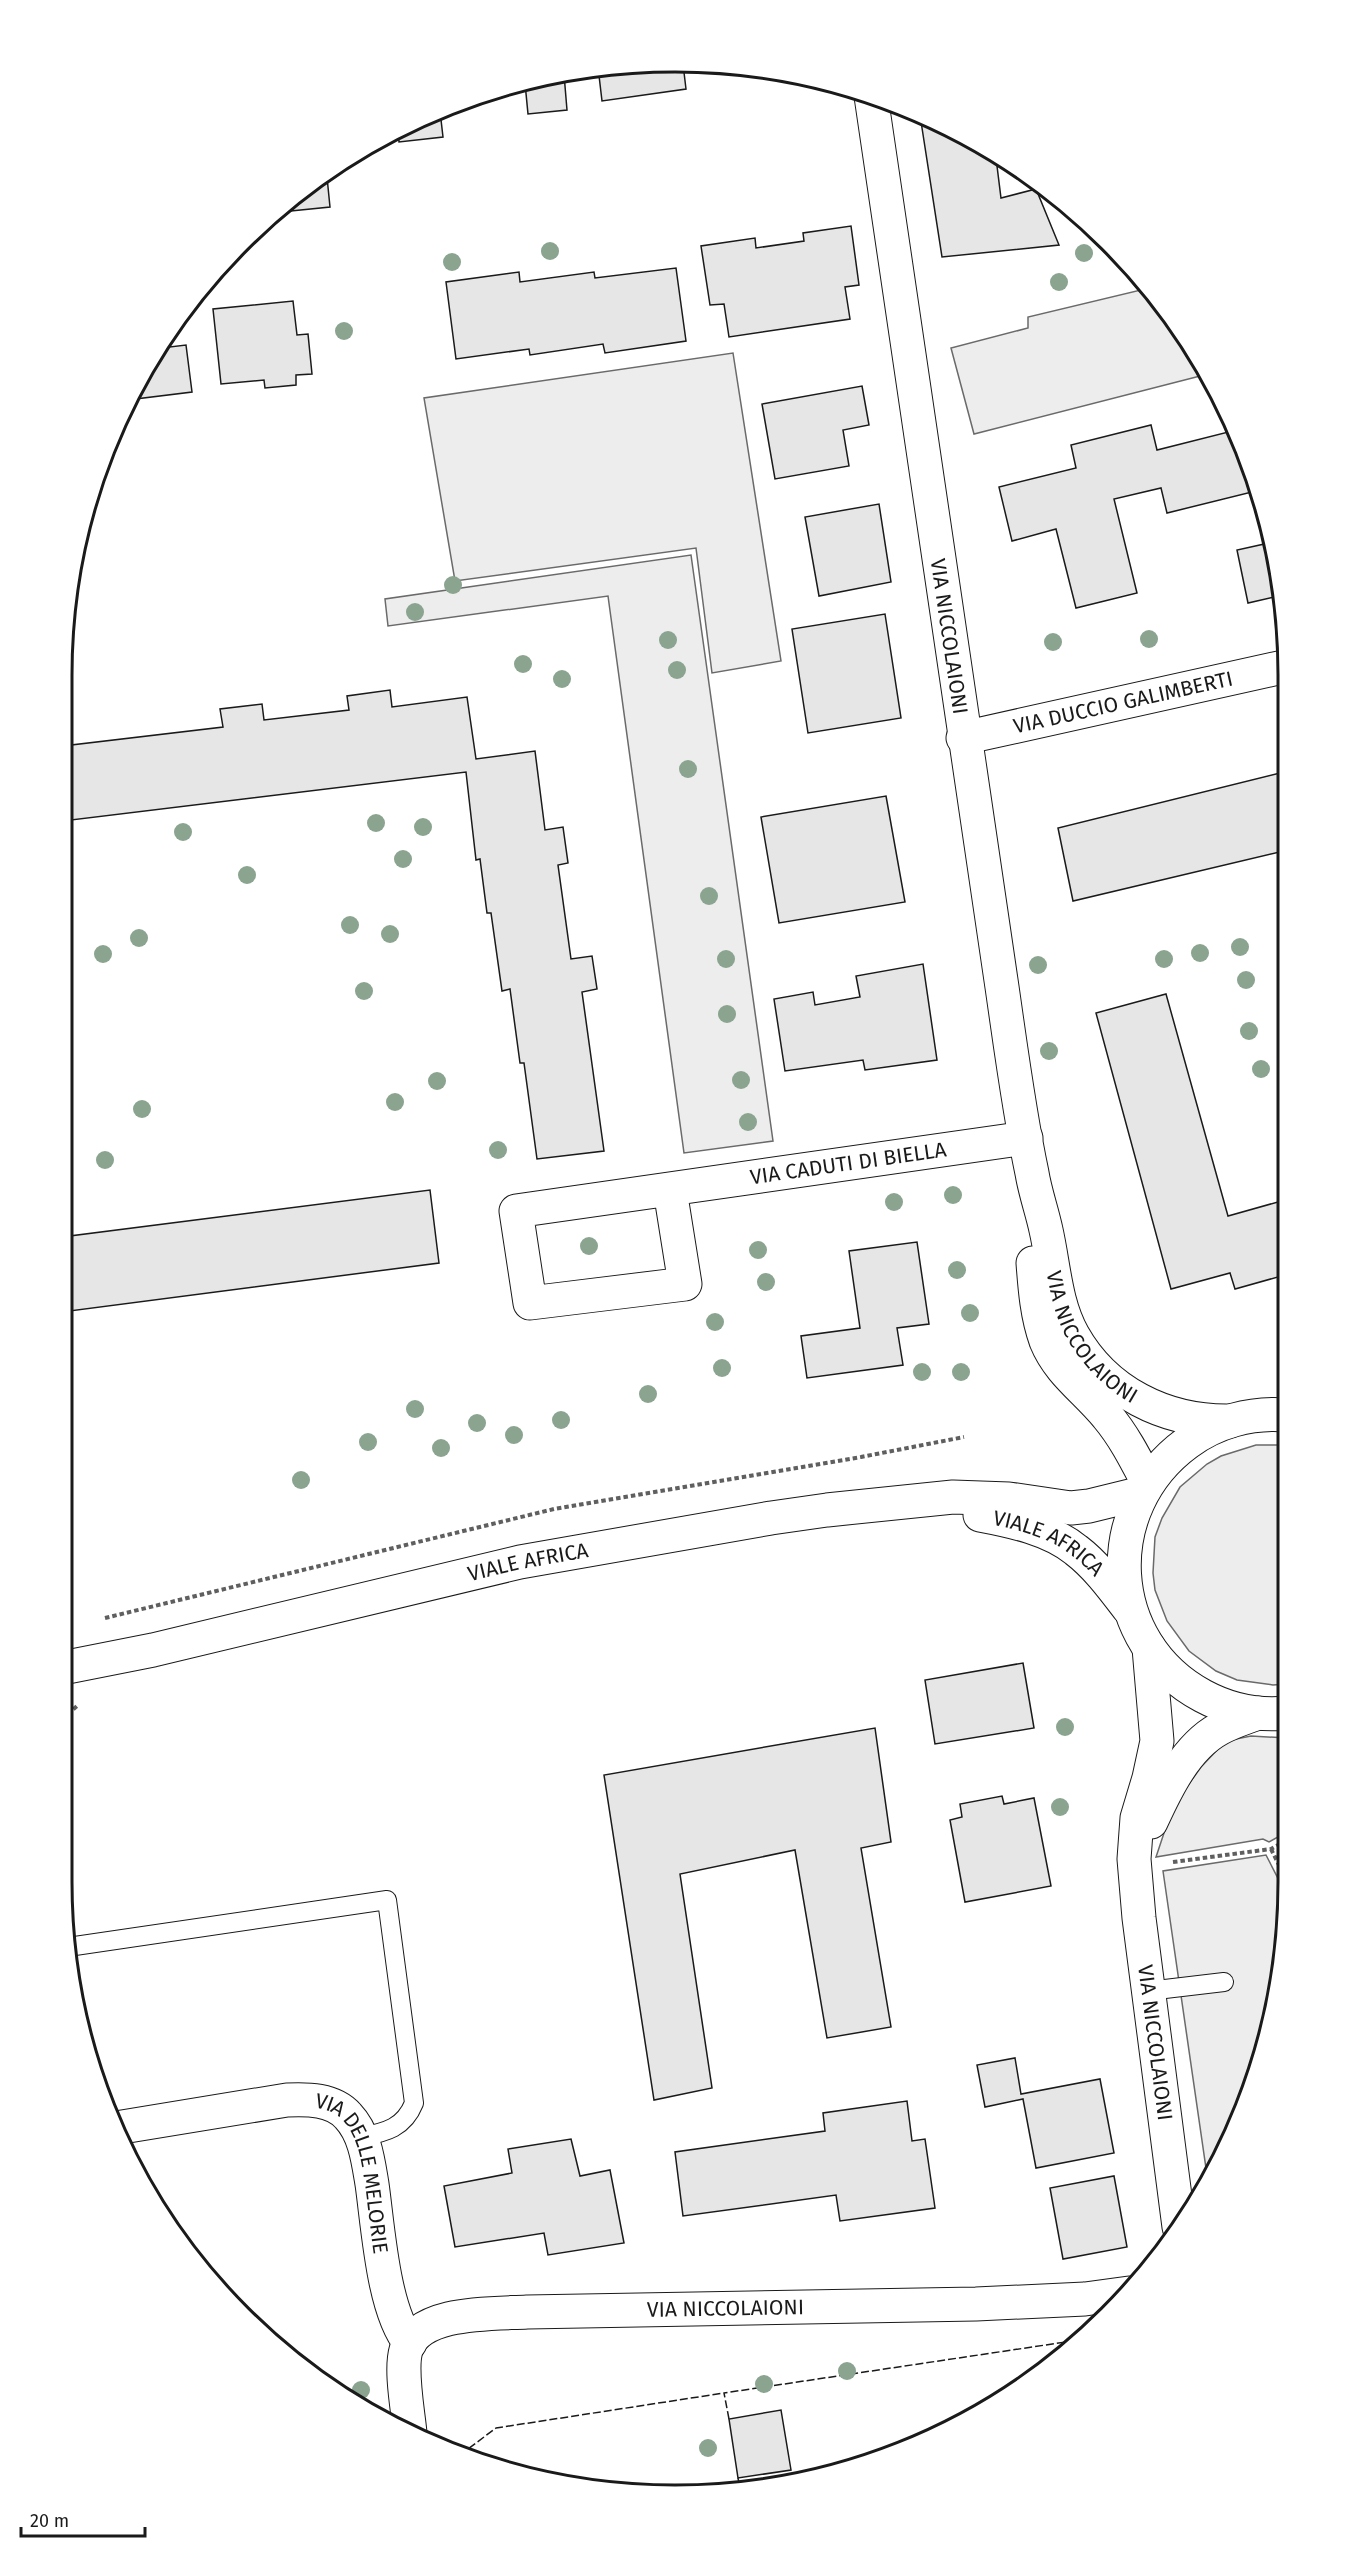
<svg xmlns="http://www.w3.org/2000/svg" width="1350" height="2557" font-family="'Fira Sans',sans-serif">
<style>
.built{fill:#ededed;stroke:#6a6a6a;stroke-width:1.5}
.building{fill:#e6e6e6;stroke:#1a1a1a;stroke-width:1.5}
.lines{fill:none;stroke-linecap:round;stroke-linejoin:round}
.lane-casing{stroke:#1a1a1a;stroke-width:20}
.street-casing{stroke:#1a1a1a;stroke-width:35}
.secondary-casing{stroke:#1a1a1a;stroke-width:35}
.path{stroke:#5f5f5f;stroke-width:4;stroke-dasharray:4.5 3;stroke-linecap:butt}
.lane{stroke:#fff;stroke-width:18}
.street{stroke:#fff;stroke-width:33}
.secondary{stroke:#fff;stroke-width:33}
.fence{stroke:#1a1a1a;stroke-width:1.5;stroke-dasharray:8 3;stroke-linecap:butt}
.tree{fill:#8aa48f}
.labels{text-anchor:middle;stroke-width:4.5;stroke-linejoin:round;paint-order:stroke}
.street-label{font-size:21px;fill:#1a1a1a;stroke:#fff}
.rim{fill:none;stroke:#1a1a1a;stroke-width:3}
</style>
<rect width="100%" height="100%" fill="#fff"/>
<path class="built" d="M 1149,288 L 1162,302 L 1204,375 L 974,434 L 951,348 L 1028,328 L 1028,317 Z
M 733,353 L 781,661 L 712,673 L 696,548 L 455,581 L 424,398 Z
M 691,555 L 773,1141 L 684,1153 L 608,596 L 388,626 L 385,599 Z
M 1256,1445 L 1286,1445 L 1286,1684 L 1273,1685 L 1237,1680 L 1216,1671 L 1189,1651 L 1167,1621 L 1155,1590 L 1153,1573 L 1155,1537 L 1162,1518 L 1180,1487 L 1207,1464 L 1221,1456 Z
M 1251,1736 L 1287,1738 L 1287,1832 L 1269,1842 L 1263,1839 L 1156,1857 L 1169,1818 L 1186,1788 L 1201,1767 L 1219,1748 L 1231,1740 Z
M 1266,1855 L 1287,1896 L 1287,1922 L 1268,2040 L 1225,2154 L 1208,2182 L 1163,1871 Z"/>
<path class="building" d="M 683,64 L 686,89 L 602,101 L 598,67 Z
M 564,74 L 567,110 L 528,114 L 525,83 Z
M 440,111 L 443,137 L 399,142 L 398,130 Z
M 920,115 L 947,125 L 996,158 L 1001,198 L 1036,189 L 1059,245 L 942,257 Z
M 327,177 L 330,207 L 271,213 L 320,178 Z
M 851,226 L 859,285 L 845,287 L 850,319 L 729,337 L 724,304 L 710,305 L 701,246 L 755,238 L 756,248 L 804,241 L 803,233 Z
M 676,268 L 686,341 L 605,353 L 603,344 L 530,355 L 529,349 L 456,359 L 446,282 L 519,272 L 520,282 L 594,272 L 595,278 Z
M 293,301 L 297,335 L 308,334 L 312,374 L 296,375 L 296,385 L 265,388 L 264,380 L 221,384 L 213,309 Z
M 168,334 L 170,347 L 186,345 L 192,392 L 127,400 Z
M 862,386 L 869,425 L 843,430 L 849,466 L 775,479 L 762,404 Z
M 1151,425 L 1157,450 L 1236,430 L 1242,441 L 1256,491 L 1167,513 L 1161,488 L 1114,499 L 1137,593 L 1076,608 L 1056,529 L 1012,541 L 999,487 L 1076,468 L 1071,445 Z
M 879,504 L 891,582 L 819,596 L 805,517 Z
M 1269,543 L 1283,595 L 1248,603 L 1237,550 Z
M 885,614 L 901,718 L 808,733 L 792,629 Z
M 390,690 L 392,707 L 467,697 L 476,759 L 535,751 L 545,830 L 563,827 L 568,863 L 558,865 L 571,959 L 592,956 L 597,989 L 582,992 L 604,1151 L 537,1159 L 524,1063 L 520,1063 L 510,989 L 502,991 L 491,913 L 487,913 L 480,859 L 476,860 L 466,772 L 63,821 L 63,746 L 223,727 L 220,709 L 262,704 L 264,720 L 349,710 L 347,696 Z
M 1284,772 L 1284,851 L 1073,901 L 1058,828 Z
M 886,796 L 905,902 L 779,923 L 761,817 Z
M 923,964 L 937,1060 L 865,1070 L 863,1060 L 785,1071 L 774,999 L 813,992 L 815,1005 L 860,997 L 856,976 Z
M 1166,994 L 1228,1216 L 1285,1200 L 1285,1275 L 1235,1289 L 1230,1273 L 1171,1289 L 1096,1013 Z
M 430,1190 L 439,1263 L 62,1312 L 62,1237 Z
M 917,1242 L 929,1324 L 897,1328 L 903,1365 L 807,1378 L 801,1336 L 860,1328 L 849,1251 Z
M 1023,1663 L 1034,1728 L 935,1744 L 925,1680 Z
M 875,1728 L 891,1842 L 861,1848 L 891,2027 L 827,2038 L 795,1850 L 680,1874 L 712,2088 L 654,2100 L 604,1775 Z
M 1002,1796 L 1004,1804 L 1034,1798 L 1051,1886 L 965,1902 L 950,1820 L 962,1817 L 960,1804 Z
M 1015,2058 L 1021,2094 L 1100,2079 L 1114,2153 L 1036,2168 L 1023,2099 L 985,2107 L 977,2065 Z
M 907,2101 L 912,2141 L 925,2139 L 935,2208 L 840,2221 L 836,2195 L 683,2216 L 675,2152 L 825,2131 L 823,2113 Z
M 571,2139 L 580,2176 L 610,2170 L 624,2243 L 548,2255 L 544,2233 L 455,2247 L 444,2186 L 512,2173 L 508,2149 Z
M 1114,2176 L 1127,2247 L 1063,2259 L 1050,2188 Z
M 781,2410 L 791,2470 L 738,2478 L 729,2419 Z"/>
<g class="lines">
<defs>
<path id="lane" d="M 68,1947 L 387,1900 L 414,2103 C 404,2128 386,2132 362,2137
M 1148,1991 L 1224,1982"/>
<g id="street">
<path id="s1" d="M 871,96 C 913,393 956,690 1002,987 C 1011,1049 1019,1112 1032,1173 C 1035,1192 1042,1211 1046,1230 C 1054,1265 1055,1303 1073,1335 C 1105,1392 1165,1422 1230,1421"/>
<path id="s2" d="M 963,738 L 1283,667"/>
<path id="s3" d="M 670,1190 L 685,1284 L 530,1303 L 516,1211 L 1026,1138"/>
<path d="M 1033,1263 C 1035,1290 1037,1316 1046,1341 C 1059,1373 1086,1390 1107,1416 C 1124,1436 1136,1460 1148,1483"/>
<path id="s4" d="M 1149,1648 L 1157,1741 L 1149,1778 L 1137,1818 L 1134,1859 L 1139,1918 L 1179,2227"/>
<path d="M 1151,1822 C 1166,1789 1186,1747 1219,1729 C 1231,1722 1245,1718 1258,1713"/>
<path id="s5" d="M 116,2128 L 287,2100 C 307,2099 333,2099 348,2116 C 365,2134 368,2160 372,2184 C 378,2226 383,2311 410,2343"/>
<path id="s6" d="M 410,2433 C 408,2411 400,2370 406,2350 C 419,2310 493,2314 527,2312 L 976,2304 L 1085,2299 L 1129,2293"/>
</g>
<g id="secondary">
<path d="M 1286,1415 C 1251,1412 1215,1422 1187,1443 C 1098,1508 1104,1643 1203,1696 C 1229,1710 1257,1716 1287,1713"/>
<path id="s7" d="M 980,1515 C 1012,1521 1050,1529 1076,1550 C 1097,1566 1113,1588 1129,1609"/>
<path id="s8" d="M 62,1668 L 153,1650 L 520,1562 L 771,1518 L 827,1510 L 953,1497 L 1009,1499 L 1071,1508 L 1089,1506 L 1142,1493"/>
</g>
</defs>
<use href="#lane" class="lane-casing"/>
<use href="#street" class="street-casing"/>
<use href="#secondary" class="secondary-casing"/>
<path class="path" d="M 105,1618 L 554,1509 L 861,1457 L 964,1437
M 62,1719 L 77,1706
M 1271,1849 L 1287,1881
M 1173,1862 L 1271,1849 L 1287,1840"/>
<use href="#lane" class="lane"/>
<use href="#street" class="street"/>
<use href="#secondary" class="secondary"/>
<path class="fence" d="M 729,2419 L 724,2393 L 1079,2340
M 460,2455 L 496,2428 L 724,2393
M 738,2478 L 740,2488 L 803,2478 L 803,2481"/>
</g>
<g class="tree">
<circle cx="550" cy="251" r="9"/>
<circle cx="1084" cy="253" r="9"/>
<circle cx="452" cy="262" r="9"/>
<circle cx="1059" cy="282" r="9"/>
<circle cx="344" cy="331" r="9"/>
<circle cx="453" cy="585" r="9"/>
<circle cx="415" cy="612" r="9"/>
<circle cx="1149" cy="639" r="9"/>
<circle cx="668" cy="640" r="9"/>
<circle cx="1053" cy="642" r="9"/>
<circle cx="523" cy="664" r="9"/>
<circle cx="677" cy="670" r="9"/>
<circle cx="562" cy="679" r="9"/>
<circle cx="688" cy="769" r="9"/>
<circle cx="376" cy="823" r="9"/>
<circle cx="423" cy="827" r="9"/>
<circle cx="183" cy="832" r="9"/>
<circle cx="403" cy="859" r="9"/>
<circle cx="247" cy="875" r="9"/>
<circle cx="709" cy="896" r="9"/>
<circle cx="350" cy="925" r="9"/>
<circle cx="390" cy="934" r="9"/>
<circle cx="139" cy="938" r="9"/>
<circle cx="1240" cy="947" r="9"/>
<circle cx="1200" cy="953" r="9"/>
<circle cx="103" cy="954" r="9"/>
<circle cx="726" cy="959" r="9"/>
<circle cx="1164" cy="959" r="9"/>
<circle cx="1038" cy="965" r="9"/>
<circle cx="1246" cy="980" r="9"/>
<circle cx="364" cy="991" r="9"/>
<circle cx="727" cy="1014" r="9"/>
<circle cx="1249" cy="1031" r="9"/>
<circle cx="1049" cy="1051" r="9"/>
<circle cx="1261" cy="1069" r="9"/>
<circle cx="741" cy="1080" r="9"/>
<circle cx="437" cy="1081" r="9"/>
<circle cx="395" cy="1102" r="9"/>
<circle cx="142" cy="1109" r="9"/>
<circle cx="748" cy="1122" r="9"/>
<circle cx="498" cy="1150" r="9"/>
<circle cx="105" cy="1160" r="9"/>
<circle cx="953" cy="1195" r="9"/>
<circle cx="894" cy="1202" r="9"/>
<circle cx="589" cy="1246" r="9"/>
<circle cx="758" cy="1250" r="9"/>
<circle cx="957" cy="1270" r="9"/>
<circle cx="766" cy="1282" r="9"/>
<circle cx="970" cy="1313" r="9"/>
<circle cx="715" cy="1322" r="9"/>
<circle cx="722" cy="1368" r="9"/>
<circle cx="922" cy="1372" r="9"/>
<circle cx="961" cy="1372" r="9"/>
<circle cx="648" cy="1394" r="9"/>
<circle cx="415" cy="1409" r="9"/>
<circle cx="561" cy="1420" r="9"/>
<circle cx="477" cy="1423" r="9"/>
<circle cx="514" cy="1435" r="9"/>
<circle cx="368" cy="1442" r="9"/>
<circle cx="441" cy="1448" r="9"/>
<circle cx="301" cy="1480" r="9"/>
<circle cx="1065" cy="1727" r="9"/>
<circle cx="1060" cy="1807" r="9"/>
<circle cx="847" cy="2371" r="9"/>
<circle cx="764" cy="2384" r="9"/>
<circle cx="361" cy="2390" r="9"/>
<circle cx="708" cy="2448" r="9"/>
</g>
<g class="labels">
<g class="street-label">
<text dy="7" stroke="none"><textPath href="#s1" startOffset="546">VIA NICCOLAIONI</textPath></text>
<text dy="7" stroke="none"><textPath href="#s2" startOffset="164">VIA DUCCIO GALIMBERTI</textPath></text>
<text dy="7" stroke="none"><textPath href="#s3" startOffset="680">VIA CADUTI DI BIELLA</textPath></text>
<text dy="7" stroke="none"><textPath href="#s1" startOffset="1268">VIA NICCOLAIONI</textPath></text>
<text dy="7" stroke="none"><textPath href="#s7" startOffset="75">VIALE AFRICA</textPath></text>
<text dy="7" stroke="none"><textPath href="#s8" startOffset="478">VIALE AFRICA</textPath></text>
<text dy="7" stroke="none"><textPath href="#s4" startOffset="399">VIA NICCOLAIONI</textPath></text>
<text dy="7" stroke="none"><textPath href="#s5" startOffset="292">VIA DELLE MELORIE</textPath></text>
<text dy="7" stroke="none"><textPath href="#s6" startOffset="416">VIA NICCOLAIONI</textPath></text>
</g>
</g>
<path d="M0 0H1350V2557H0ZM675 72H675A603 603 0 0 1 1278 675V1882A603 603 0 0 1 675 2485H675A603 603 0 0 1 72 1882V675A603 603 0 0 1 675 72Z" fill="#fff" fill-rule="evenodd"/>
<path class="rim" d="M675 72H675A603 603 0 0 1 1278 675V1882A603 603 0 0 1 675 2485H675A603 603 0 0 1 72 1882V675A603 603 0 0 1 675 72Z"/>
<path d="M21 2527v9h124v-9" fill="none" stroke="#1a1a1a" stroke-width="3"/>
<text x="30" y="2527" font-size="18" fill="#1a1a1a" stroke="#ffffff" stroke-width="4.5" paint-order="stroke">20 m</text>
</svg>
